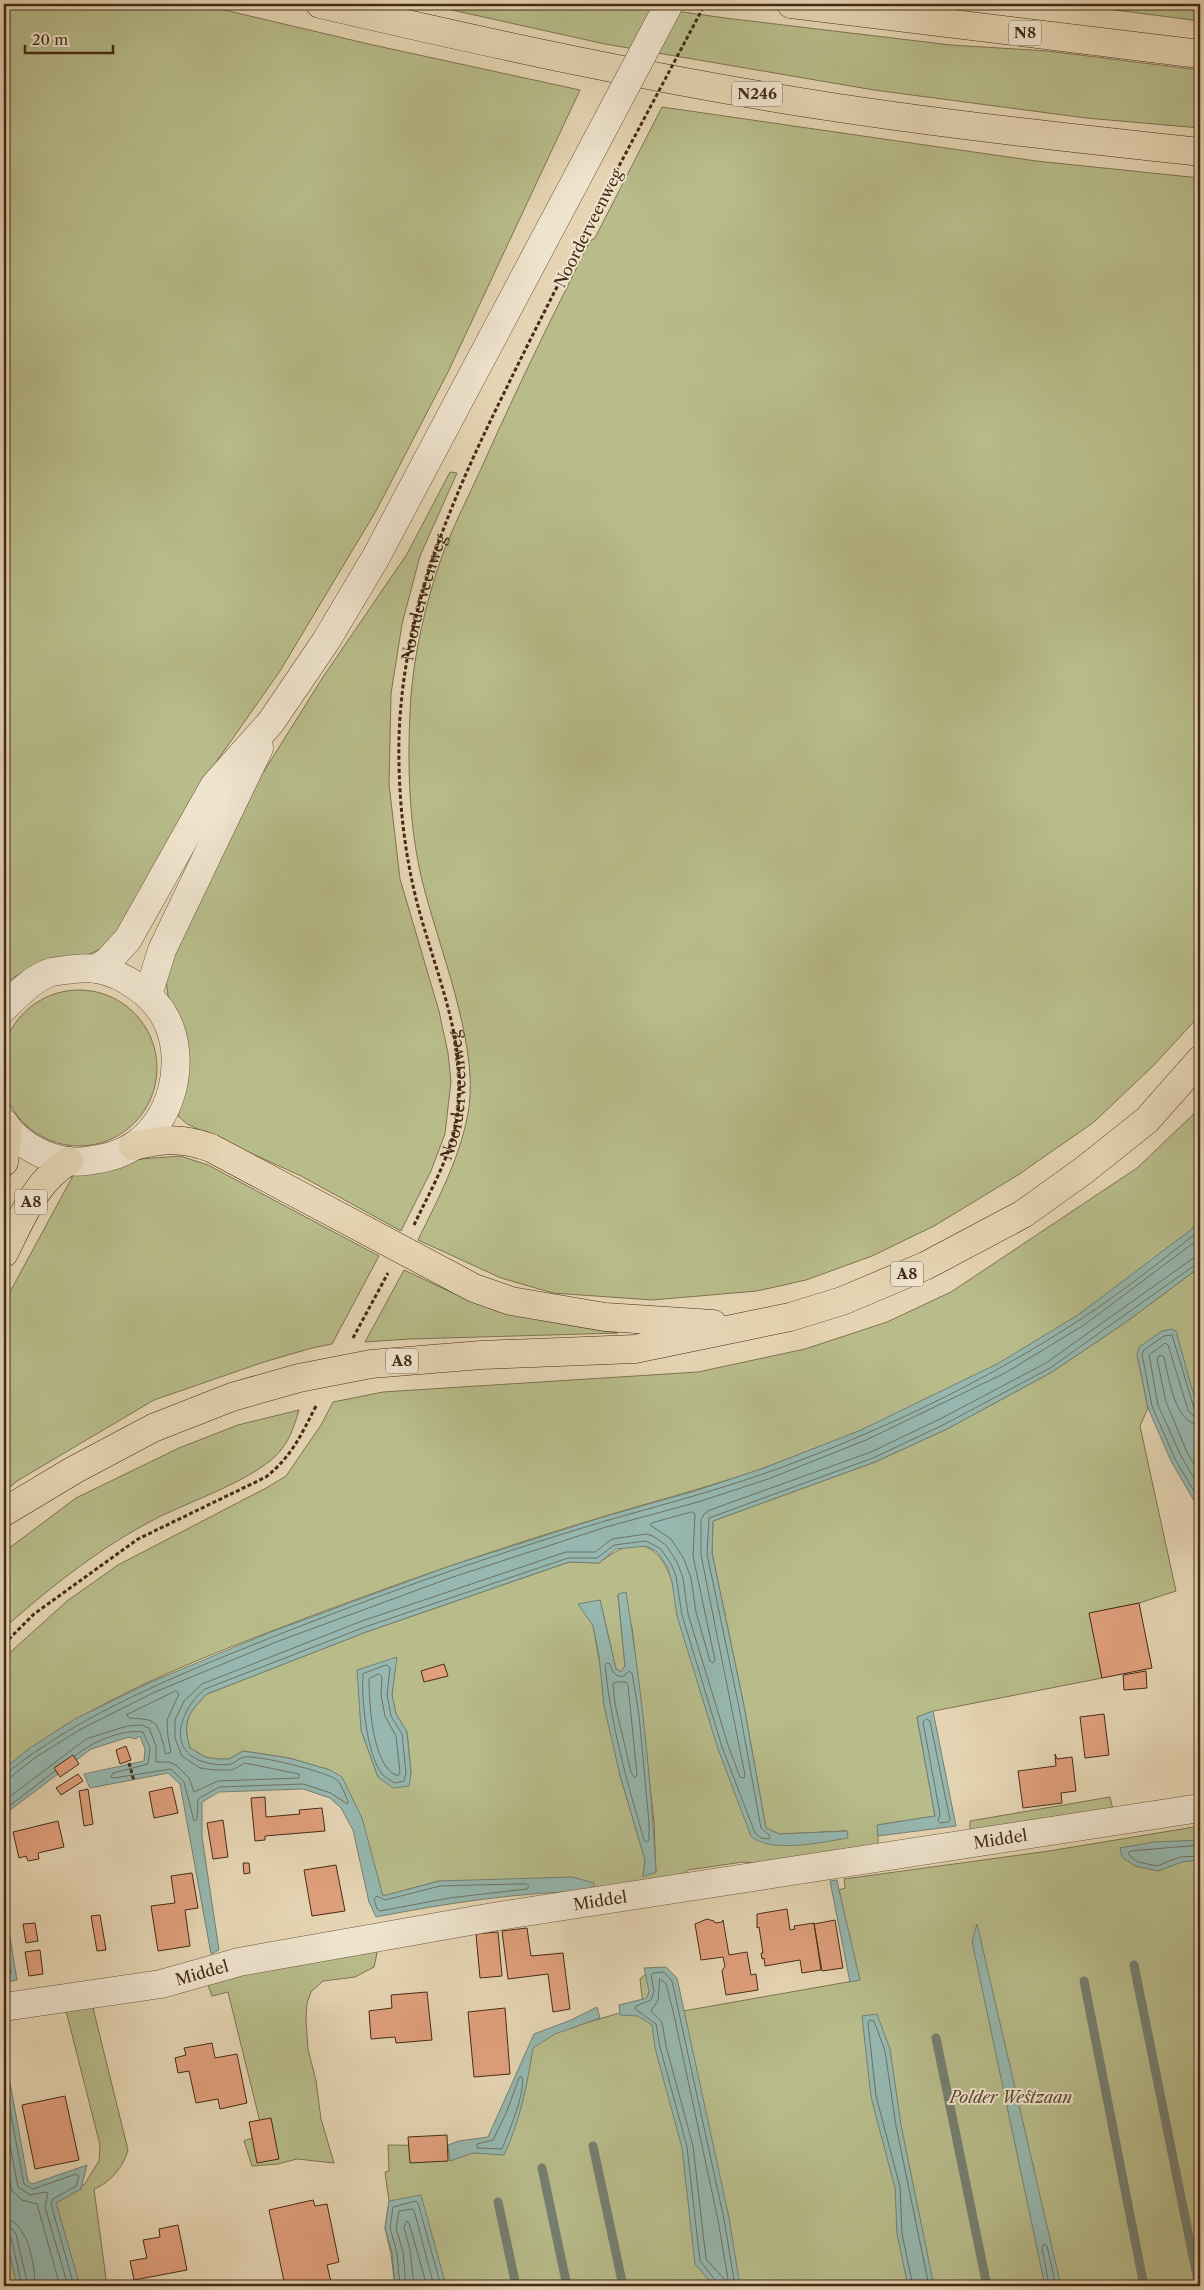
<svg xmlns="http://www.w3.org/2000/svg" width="1204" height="2290" font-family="'Libre Caslon Text',serif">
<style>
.green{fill:#b8bc8b;stroke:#7e7450;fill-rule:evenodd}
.water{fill:#96b8b0;stroke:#768072}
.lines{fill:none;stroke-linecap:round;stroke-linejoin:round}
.shore{stroke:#6e7263;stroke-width:1}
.stream{stroke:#768072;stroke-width:9}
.building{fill:#e1a07d;stroke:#452b16}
.minor-casing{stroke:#6d563e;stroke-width:29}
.highway-casing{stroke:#452b16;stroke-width:29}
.path{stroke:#452b16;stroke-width:3;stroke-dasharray:4 2.5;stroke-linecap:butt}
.minor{stroke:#efe4ce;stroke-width:28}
.highway{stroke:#e6d5b4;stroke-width:28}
.minor-bridge-casing{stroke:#6d563e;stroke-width:29;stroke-linecap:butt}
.path-bridge{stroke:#452b16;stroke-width:3;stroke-dasharray:4 2.5;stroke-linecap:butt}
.minor-bridge{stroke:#efe4ce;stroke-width:28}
.labels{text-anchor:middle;stroke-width:4;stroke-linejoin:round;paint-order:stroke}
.shield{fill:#efe4ce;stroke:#78624d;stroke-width:1}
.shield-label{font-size:15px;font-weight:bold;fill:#452b16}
.street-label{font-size:16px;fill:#452b16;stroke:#efe4ce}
.park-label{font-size:16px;font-style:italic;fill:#5c482d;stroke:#efe4ce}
</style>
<rect width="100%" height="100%" fill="#e6d5b4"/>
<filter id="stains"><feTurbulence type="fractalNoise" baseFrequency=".004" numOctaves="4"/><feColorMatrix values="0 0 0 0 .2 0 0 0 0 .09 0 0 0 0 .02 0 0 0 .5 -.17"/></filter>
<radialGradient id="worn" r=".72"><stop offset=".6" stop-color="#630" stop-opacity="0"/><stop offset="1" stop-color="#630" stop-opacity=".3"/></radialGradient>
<path class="green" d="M 4,4 L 199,4 L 373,45 L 580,90 L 448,372 L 376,511 L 280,671 L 198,788 L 119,932 C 114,936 110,942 105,946 C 73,968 36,954 4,986 Z
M 425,4 L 627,4 L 725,18 L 951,45 L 1048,51 L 1200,70 L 1200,128 L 1086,118 L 874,90 L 605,44 Z
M 1069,4 L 1200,4 L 1200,21 Z
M 662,107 L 1036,161 L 1200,178 L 1200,1015 L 1153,1066 L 1094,1122 L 1018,1175 L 934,1226 L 872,1256 L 806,1280 L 757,1291 L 652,1300 L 553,1293 L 501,1278 L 418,1240 C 439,1197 462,1154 469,1107 C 478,1041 438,946 422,880 C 408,823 407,754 411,696 C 414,654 426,602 440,562 C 452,527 470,494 485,460 C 518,386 554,313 590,241 L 595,238 Z
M 450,472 L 457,473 L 420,556 L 402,624 L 391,694 L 389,784 L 400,879 L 439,1011 L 448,1053 L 451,1081 L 445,1134 L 431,1171 L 401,1231 L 301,1176 L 187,1124 L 178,1116 L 182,1103 L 166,980 L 171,949 L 241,808 L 323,677 L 407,554 Z
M1 1068a78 78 0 1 1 156 0a78 78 0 1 1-156 0Z
M 1200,1108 L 1200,1223 C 1180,1240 1158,1256 1137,1272 C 1117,1286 1098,1301 1078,1315 C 985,1378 867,1432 761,1469 C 709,1487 655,1501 602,1517 C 502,1547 404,1581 306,1618 C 201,1658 93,1698 4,1769 L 4,1658 L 67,1601 L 118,1565 L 266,1488 L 286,1476 L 321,1425 L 333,1402 L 383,1392 L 698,1372 L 805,1349 L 887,1322 L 951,1292 L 1137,1168 Z
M 180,1156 L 208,1165 L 379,1256 L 332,1344 L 312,1348 L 264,1362 L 154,1400 L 17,1481 L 4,1492 L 4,1303 L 75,1172 L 128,1160 Z
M 1200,1267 L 1200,1412 L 1192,1389 L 1137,1354 L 1148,1408 L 1140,1426 L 1176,1591 L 1139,1603 L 1090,1613 L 1102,1678 L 934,1711 L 917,1717 L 935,1816 L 878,1825 L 878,1847 L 767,1864 L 743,1862 L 688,1870 L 673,1882 L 593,1891 L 439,1881 L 383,1896 L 330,1770 L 289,1758 L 243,1751 L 229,1759 L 216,1759 L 205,1757 L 190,1748 C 182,1721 188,1713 207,1694 L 366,1632 L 569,1562 L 599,1563 C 630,1538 655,1537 671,1578 L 751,1836 L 847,1831 L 779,1834 L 766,1828 L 743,1701 L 712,1553 L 713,1521 L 875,1462 L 947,1429 L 1052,1372 L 1126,1322 ZM 618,1595 L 632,1627 L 654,1822 L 656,1872 L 643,1876 L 645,1860 L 620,1775 L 593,1626 L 600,1600 L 616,1669 L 621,1672 L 625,1666 ZM 396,1657 L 392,1695 L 396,1714 L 407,1732 L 411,1773 L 378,1777 L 361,1730 Z
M 404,1270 C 428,1281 453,1294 478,1303 C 523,1318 570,1326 618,1333 L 410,1339 L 365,1342 Z
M 299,1410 C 293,1431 287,1447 270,1461 C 241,1484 194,1500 161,1516 C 103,1545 52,1586 4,1628 L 4,1552 L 76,1498 L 179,1448 L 238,1425 Z
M 1110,1797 L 1114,1814 L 970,1835 L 970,1821 Z
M 1200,1826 L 1200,2286 L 395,2286 L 391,2254 L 385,2228 L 389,2201 L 385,2172 L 389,2171 L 388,2145 L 479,2146 L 501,2136 L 535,2038 L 643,2006 L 640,1979 L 648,1972 L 672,2013 L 859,1980 L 839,1890 L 845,1888 L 844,1879 L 1049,1851 Z
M 379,1944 L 374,1967 L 355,1977 L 323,1981 L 311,1992 L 307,2003 L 306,2019 L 308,2049 L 316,2081 L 321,2119 L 334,2163 L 297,2159 L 278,2164 L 252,2166 L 244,2141 L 263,2134 L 228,1992 L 212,1996 L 207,1982 Z
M 91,2000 L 128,2150 C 124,2166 110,2183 94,2189 L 107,2286 L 4,2286 L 4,2114 L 27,2189 L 76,2183 L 84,2185 L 99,2161 L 100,2145 L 64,2003 Z"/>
<path class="water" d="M 1200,1223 L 1200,1267 L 1126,1322 L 1052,1372 L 947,1429 L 875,1462 L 713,1521 L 712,1553 L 743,1701 L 766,1828 L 779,1834 L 847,1831 L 848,1838 C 823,1842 770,1854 751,1836 L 718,1749 L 677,1616 L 672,1582 L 667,1566 L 657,1552 L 647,1546 L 616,1549 L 599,1563 L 569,1562 L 366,1632 L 207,1694 C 188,1713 182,1721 190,1748 L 205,1757 L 216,1759 L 229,1759 L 243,1751 L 289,1758 L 330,1770 L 342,1777 L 362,1818 L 383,1896 L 439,1881 L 572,1877 L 594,1883 L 593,1891 C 519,1892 448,1903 376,1917 L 369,1902 L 353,1830 L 341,1808 L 330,1798 L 303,1789 L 219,1792 L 202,1802 L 202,1837 L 219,1950 L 211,1954 L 180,1784 L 168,1773 L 90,1788 L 84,1774 L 144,1761 L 145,1749 L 140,1736 L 135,1739 L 129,1737 L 91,1749 L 9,1811 L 4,1820 L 4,1769 L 30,1748 L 75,1719 L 151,1682 L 271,1632 L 447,1567 L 603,1517 L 695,1491 L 764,1468 L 861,1430 L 999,1363 L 1078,1315 Z
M 1172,1329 L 1176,1331 L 1192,1389 L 1200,1412 L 1200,1511 L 1171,1461 L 1148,1408 L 1137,1354 L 1139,1347 L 1162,1331 Z
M 626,1592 C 641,1684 651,1779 656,1872 L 643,1877 L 645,1860 L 620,1775 L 604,1706 L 599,1656 L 593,1626 L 578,1604 L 600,1600 L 616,1669 L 621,1672 L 625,1666 L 618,1594 Z
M 397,1657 L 392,1695 L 396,1714 L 407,1732 L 411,1774 L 409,1786 L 393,1788 L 378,1777 L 361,1730 L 357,1670 Z
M 933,1711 L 956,1826 L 878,1836 L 877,1825 L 935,1816 L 917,1717 Z
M 1200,1840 L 1200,1860 L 1182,1862 L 1158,1871 L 1135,1866 L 1122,1857 L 1120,1848 L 1154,1842 Z
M 837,1880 L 839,1890 L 860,1980 L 850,1982 L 830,1881 Z
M 4,1901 L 17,1980 L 4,1983 Z
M 977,1924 L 1061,2286 L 1045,2286 L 972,1941 Z
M 666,1967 L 677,1978 L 729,2218 L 740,2286 L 714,2286 L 695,2264 L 682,2148 L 655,2048 L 652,2025 L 638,2016 L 620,2015 L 619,2005 L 647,1998 L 649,1991 L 644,1968 Z
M 597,2007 L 600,2018 L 555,2034 L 533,2048 C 527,2086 520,2121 504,2155 L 473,2153 L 450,2161 L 448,2145 L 459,2141 L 488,2137 L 534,2034 L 571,2020 Z
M 877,2014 L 890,2049 L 901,2125 L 934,2286 L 908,2286 L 897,2234 L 895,2188 L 871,2097 L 862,2016 Z
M 4,2050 L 28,2181 L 32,2184 L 87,2165 L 81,2189 L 56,2203 L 80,2286 L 17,2286 L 4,2230 Z
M 421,2195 L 446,2286 L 395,2286 L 392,2253 L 385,2228 L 389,2201 Z"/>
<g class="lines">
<path class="shore" d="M 1200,1411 L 1194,1408 L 1172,1335 L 1164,1336 L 1144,1350 L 1142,1354 L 1152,1406 L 1175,1459 L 1200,1501
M 1200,1417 L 1192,1415 L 1188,1410 L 1168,1345 L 1165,1343 L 1149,1355 L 1158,1405 L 1181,1456 L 1200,1489
M 1200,1425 C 1174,1424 1169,1377 1164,1357 L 1160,1355 L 1157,1359 L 1166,1402 L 1187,1452 L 1200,1475
M 692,1512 L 695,1514 L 693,1556 L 715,1660 L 713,1663 L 710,1661 L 696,1612 L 691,1578 L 684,1559 L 671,1539 L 650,1525 L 652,1523 Z
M 607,1663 L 610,1664 C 612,1671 615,1678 624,1676 L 629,1671 L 632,1673 L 639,1715 L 649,1823 L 649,1840 L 647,1842 L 644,1840 C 627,1782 611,1726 605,1665 Z
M 387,1665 L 390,1668 L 387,1695 L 391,1716 L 402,1734 L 406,1773 L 404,1781 L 395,1783 C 391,1781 385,1777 382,1774 C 367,1755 361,1698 363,1674 Z
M 379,1674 L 382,1677 L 381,1695 L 385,1716 L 396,1736 L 400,1772 L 398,1776 C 372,1768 369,1702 369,1679 Z
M 617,1682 L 626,1682 L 628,1685 L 637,1775 L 635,1778 L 631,1772 L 615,1704 L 613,1684 Z
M 176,1691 L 179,1694 L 167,1720 L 168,1737 L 171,1752 L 166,1754 C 164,1751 165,1748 163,1743 C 156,1717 152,1720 129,1718 L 127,1715 Z
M 927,1719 L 930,1721 L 950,1820 L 948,1822 L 940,1823 L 938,1821 L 940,1814 L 923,1722 Z
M 75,1756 C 91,1742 122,1729 143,1732 L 150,1748 L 148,1764 L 113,1773 L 111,1777 L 114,1778 L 171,1769 L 184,1782 L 194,1821 L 197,1819 L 198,1799 L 219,1787 L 303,1784 L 331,1793 L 347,1804 L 348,1801 C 345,1795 342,1785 337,1780 C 328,1772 258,1755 245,1757 C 240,1757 236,1762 231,1764 C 224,1766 211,1764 204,1762 C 165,1750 181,1708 205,1689 L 365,1627 L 568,1558 L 597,1558 L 614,1545 L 646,1541 L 661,1549 L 671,1564 L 676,1576 L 682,1615 L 722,1747 L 755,1833 L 761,1838 L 769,1839 L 770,1836 L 761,1828 L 738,1702 L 707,1554 L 709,1518 L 873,1458 L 945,1424 L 1050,1368 L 1195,1265 L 1200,1264
M 4,1772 L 9,1771 C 76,1719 152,1686 230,1654 C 353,1604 478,1559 605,1521 C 658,1506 711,1492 763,1474 C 873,1435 981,1384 1078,1321 C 1121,1293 1161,1261 1200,1230
M 4,1778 L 12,1776 L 36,1757 L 81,1729 L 155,1692 L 276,1642 L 450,1578 L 606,1527 L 698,1502 L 768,1479 L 866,1440 L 1005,1373 L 1084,1325 L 1200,1238
M 4,1801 L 86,1739 L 127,1726 L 141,1725 L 149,1728 L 156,1746 L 156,1762 L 169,1762 L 176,1765 L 189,1778 L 194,1792 L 218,1781 L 299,1778 L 299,1774 L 245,1763 L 232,1770 L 214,1770 L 200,1768 L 182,1756 L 175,1738 L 175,1720 L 184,1701 L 202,1684 L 362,1621 L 566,1552 L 595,1552 L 612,1539 L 646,1534 L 653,1536 L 666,1545 L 677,1562 L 683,1578 L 688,1614 L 728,1745 L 740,1777 L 744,1778 L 745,1775 L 701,1555 L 701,1520 L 704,1514 L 710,1510 L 871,1452 L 942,1418 L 1046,1363 L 1192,1259 L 1200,1258
M 4,1810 L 55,1771
M 1200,1845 L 1130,1851 L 1128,1854 L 1138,1862 L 1157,1866 L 1180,1857 L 1200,1856
M 526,1884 L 529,1886 L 527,1889 L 449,1898 L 380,1911 L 377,1909 L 374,1899 L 377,1896 L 385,1900 L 440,1886 Z
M 4,1931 L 11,1974 L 4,1978
M 660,1979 L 666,1984 L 674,2015 L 718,2220 L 728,2279 L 726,2281 L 706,2259 L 693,2146 L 666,2046 L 662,2022 L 651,2011 L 658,2000 Z
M 522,2077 C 526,2092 508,2134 502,2149 L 477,2148 L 477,2144 L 493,2140 L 507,2111 L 519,2078 Z
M 4,2078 L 24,2184 L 33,2189 L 76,2174 L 79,2176 L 76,2186 L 53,2199 L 51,2204 L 74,2286
M 4,2113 L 18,2187 L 30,2195 L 45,2192 L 48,2193 L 45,2207 L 68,2286
M 4,2154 L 12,2191 L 22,2200 L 37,2204 L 60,2286
M 4,2219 C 28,2220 35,2266 35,2286
M 4,2227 L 12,2229 L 16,2234 L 28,2286
M 4,2233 L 11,2237 L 22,2286
M 400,2286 L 397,2253 L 390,2228 L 393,2207 L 416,2201 L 418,2203 L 441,2286
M 406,2286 L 403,2252 L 396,2228 L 399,2211 L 412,2209 L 414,2210 L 434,2286
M 414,2286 L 410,2250 L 404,2227 L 407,2221 L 409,2223 L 427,2286
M 718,2286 L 716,2281 L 700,2261 L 687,2147 L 660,2047 L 656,2024 L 635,2009 L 636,2006 L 651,2000 L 654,1991 L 651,1975 L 653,1973 L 664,1972 L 672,1981 L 724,2219 L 735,2286
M 913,2286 L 902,2234 L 900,2187 L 876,2096 L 868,2023 L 870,2020 L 874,2021 L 885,2051 L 896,2126 L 929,2286
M 1049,2286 L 1042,2247 L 1044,2244 L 1047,2246 L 1056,2286"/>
<path class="stream" d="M 1134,1965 L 1199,2286
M 1084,1981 L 1144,2286
M 936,2038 L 987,2286
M 593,2146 L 623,2286
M 542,2168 L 567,2286
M 498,2202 L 516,2286"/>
</g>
<path class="building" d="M 1139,1603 L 1152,1668 L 1102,1678 L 1089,1613 Z
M 444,1664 L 448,1676 L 424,1682 L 421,1671 Z
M 1146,1671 L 1147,1688 L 1124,1690 L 1123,1675 Z
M 1104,1714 L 1109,1755 L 1085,1758 L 1080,1717 Z
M 126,1746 L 131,1760 L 120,1764 L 116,1750 Z
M 1055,1754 L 1057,1759 L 1072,1757 L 1076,1791 L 1061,1793 L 1062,1803 L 1023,1808 L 1018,1771 L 1056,1766 Z
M 73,1755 L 79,1764 L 60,1777 L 54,1768 Z
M 78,1774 L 83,1781 L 61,1795 L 56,1788 Z
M 172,1787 L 178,1813 L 154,1818 L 149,1792 Z
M 88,1789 L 93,1824 L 84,1826 L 79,1791 Z
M 265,1797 L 266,1817 L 300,1814 L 299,1810 L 322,1808 L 325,1831 L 265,1836 L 265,1840 L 255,1841 L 251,1798 Z
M 223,1820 L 228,1857 L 213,1859 L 207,1823 Z
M 58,1821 L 64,1847 L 38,1853 L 39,1859 L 28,1861 L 26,1856 L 19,1858 L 13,1832 Z
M 243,1863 L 249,1863 L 250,1873 L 244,1874 Z
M 336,1865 L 345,1911 L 312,1916 L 304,1870 Z
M 192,1873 L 198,1908 L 185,1910 L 190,1946 L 158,1951 L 151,1906 L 175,1903 L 171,1876 Z
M 787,1909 L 790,1930 L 795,1929 L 794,1926 L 814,1923 L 821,1970 L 802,1973 L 800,1960 L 765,1966 L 764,1958 L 762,1959 L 761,1953 L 763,1953 L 759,1927 L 757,1928 L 757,1914 Z
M 100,1915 L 106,1950 L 97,1951 L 91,1916 Z
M 707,1919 L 714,1921 L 715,1923 L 722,1922 L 723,1920 L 729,1955 L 747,1952 L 751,1975 L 756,1974 L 758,1990 L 726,1995 L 722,1971 L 725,1966 L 723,1957 L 701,1960 L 695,1924 Z
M 835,1920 L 843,1968 L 822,1971 L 814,1924 Z
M 35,1923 L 38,1941 L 26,1943 L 23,1924 Z
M 527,1928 L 531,1956 L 563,1953 L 570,2009 L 553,2012 L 548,1974 L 508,1979 L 502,1931 Z
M 498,1932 L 502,1976 L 480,1978 L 476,1934 Z
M 40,1950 L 43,1974 L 29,1976 L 25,1952 Z
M 427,1992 L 432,2040 L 396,2043 L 395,2037 L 371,2039 L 369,2011 L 392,2008 L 391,1995 Z
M 505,2008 L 510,2074 L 474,2077 L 468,2012 Z
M 212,2043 L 215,2058 L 237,2054 L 247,2103 L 220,2109 L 218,2099 L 196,2103 L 189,2071 L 178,2073 L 175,2058 L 186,2055 L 184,2048 Z
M 65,2096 L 79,2160 L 35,2169 L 22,2105 Z
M 271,2118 L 279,2159 L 257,2163 L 249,2122 Z
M 447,2135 L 448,2161 L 410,2163 L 408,2137 Z
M 313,2200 L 315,2206 L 327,2204 L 339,2262 L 327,2265 L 332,2286 L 285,2286 L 269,2210 Z
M 178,2225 L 187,2270 L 134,2280 L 130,2261 L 147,2258 L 143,2240 L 160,2237 L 159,2229 Z"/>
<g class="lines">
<defs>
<g id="minor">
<path d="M 97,969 L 109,960 L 128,939 L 214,786 L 271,722 L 326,641 L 376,557 L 577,178"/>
<path d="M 148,995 L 162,950 L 259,748"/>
<path d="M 4,1008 C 16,996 35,976 52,972 C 64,970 85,967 97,969 C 124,974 153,994 166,1019 C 187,1060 173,1122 132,1147 C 118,1156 103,1159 86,1161 C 56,1165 21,1148 4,1123"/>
<path id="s2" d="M 4,2007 L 161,1984 L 239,1962 L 493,1917 L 1200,1808"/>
</g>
<path id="highway" d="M 320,4 C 492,44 665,82 839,108 C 959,126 1080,139 1200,152
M 791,4 L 1200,54
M 133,1146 C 164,1139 181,1137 211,1148 L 474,1288 L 511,1301 L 605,1317 L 713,1324
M 4,1162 L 8,1129
M 4,1253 C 21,1220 35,1181 69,1161
M 4,1512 L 74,1470 L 153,1428 L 232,1397 L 299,1378 L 371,1364 L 481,1355 L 635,1349 L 790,1317 L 842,1301 L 925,1266 L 1023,1214 L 1083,1171 L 1147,1120 L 1200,1060"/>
</defs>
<use href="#minor" class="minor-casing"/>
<use href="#highway" class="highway-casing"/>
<g class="path">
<path id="s1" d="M 414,1225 C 430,1191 451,1156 457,1118 C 470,1036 428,959 412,881 C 402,834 398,784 399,737 C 403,612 450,502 505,391 C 539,321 575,252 610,183"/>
<path d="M 353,1338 L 388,1273"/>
<path d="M 4,1644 L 34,1614 L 138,1539 L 266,1477 C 292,1456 301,1435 316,1406"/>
<path d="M 129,1763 L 134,1781"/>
</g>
<use href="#minor" class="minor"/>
<use href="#highway" class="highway"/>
<defs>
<path id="minor-bridge" d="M 577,178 L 669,4"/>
</defs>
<use href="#minor-bridge" class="minor-bridge-casing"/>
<path class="path-bridge" d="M 610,183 L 705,4"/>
<use href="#minor-bridge" class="minor-bridge"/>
</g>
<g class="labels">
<g class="shield">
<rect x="1009" y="20.5" width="32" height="25" rx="4"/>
<rect x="732" y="81.5" width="50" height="25" rx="4"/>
<rect x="15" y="1189.5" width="32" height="25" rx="4"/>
<rect x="891" y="1261.5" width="32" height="25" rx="4"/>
<rect x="386" y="1348.5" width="32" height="25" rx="4"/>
</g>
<g class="shield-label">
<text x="1025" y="38">N8</text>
<text x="757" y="99">N246</text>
<text x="31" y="1207">A8</text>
<text x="907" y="1279">A8</text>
<text x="402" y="1366">A8</text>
</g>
<g class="street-label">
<text transform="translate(588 228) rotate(-63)" y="6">Noorderveenweg</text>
<text dy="6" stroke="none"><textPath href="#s1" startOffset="646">Noorderveenweg</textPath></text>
<text dy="6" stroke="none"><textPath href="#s1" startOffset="138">Noorderveenweg</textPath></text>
<text dy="6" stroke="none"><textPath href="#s2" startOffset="1011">Middel</textPath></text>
<text dy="6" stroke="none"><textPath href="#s2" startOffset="606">Middel</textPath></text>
<text dy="6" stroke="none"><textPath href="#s2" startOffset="201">Middel</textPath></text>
</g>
<g class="park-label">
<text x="1011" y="2103">Polder Westzaan</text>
</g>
</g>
<rect width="1204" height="2290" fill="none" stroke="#e6d5b4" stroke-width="20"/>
<rect x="5" y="5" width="1194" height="2280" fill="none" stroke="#452b16" stroke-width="2.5"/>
<rect x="10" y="10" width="1184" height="2270" fill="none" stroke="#452b16"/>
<path d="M25 45v8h88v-8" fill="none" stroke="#452b16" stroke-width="2.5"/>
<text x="32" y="45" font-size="15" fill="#452b16" stroke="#efe4ce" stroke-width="4" paint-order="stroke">20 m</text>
<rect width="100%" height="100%" filter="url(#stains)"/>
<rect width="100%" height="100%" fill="url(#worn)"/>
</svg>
